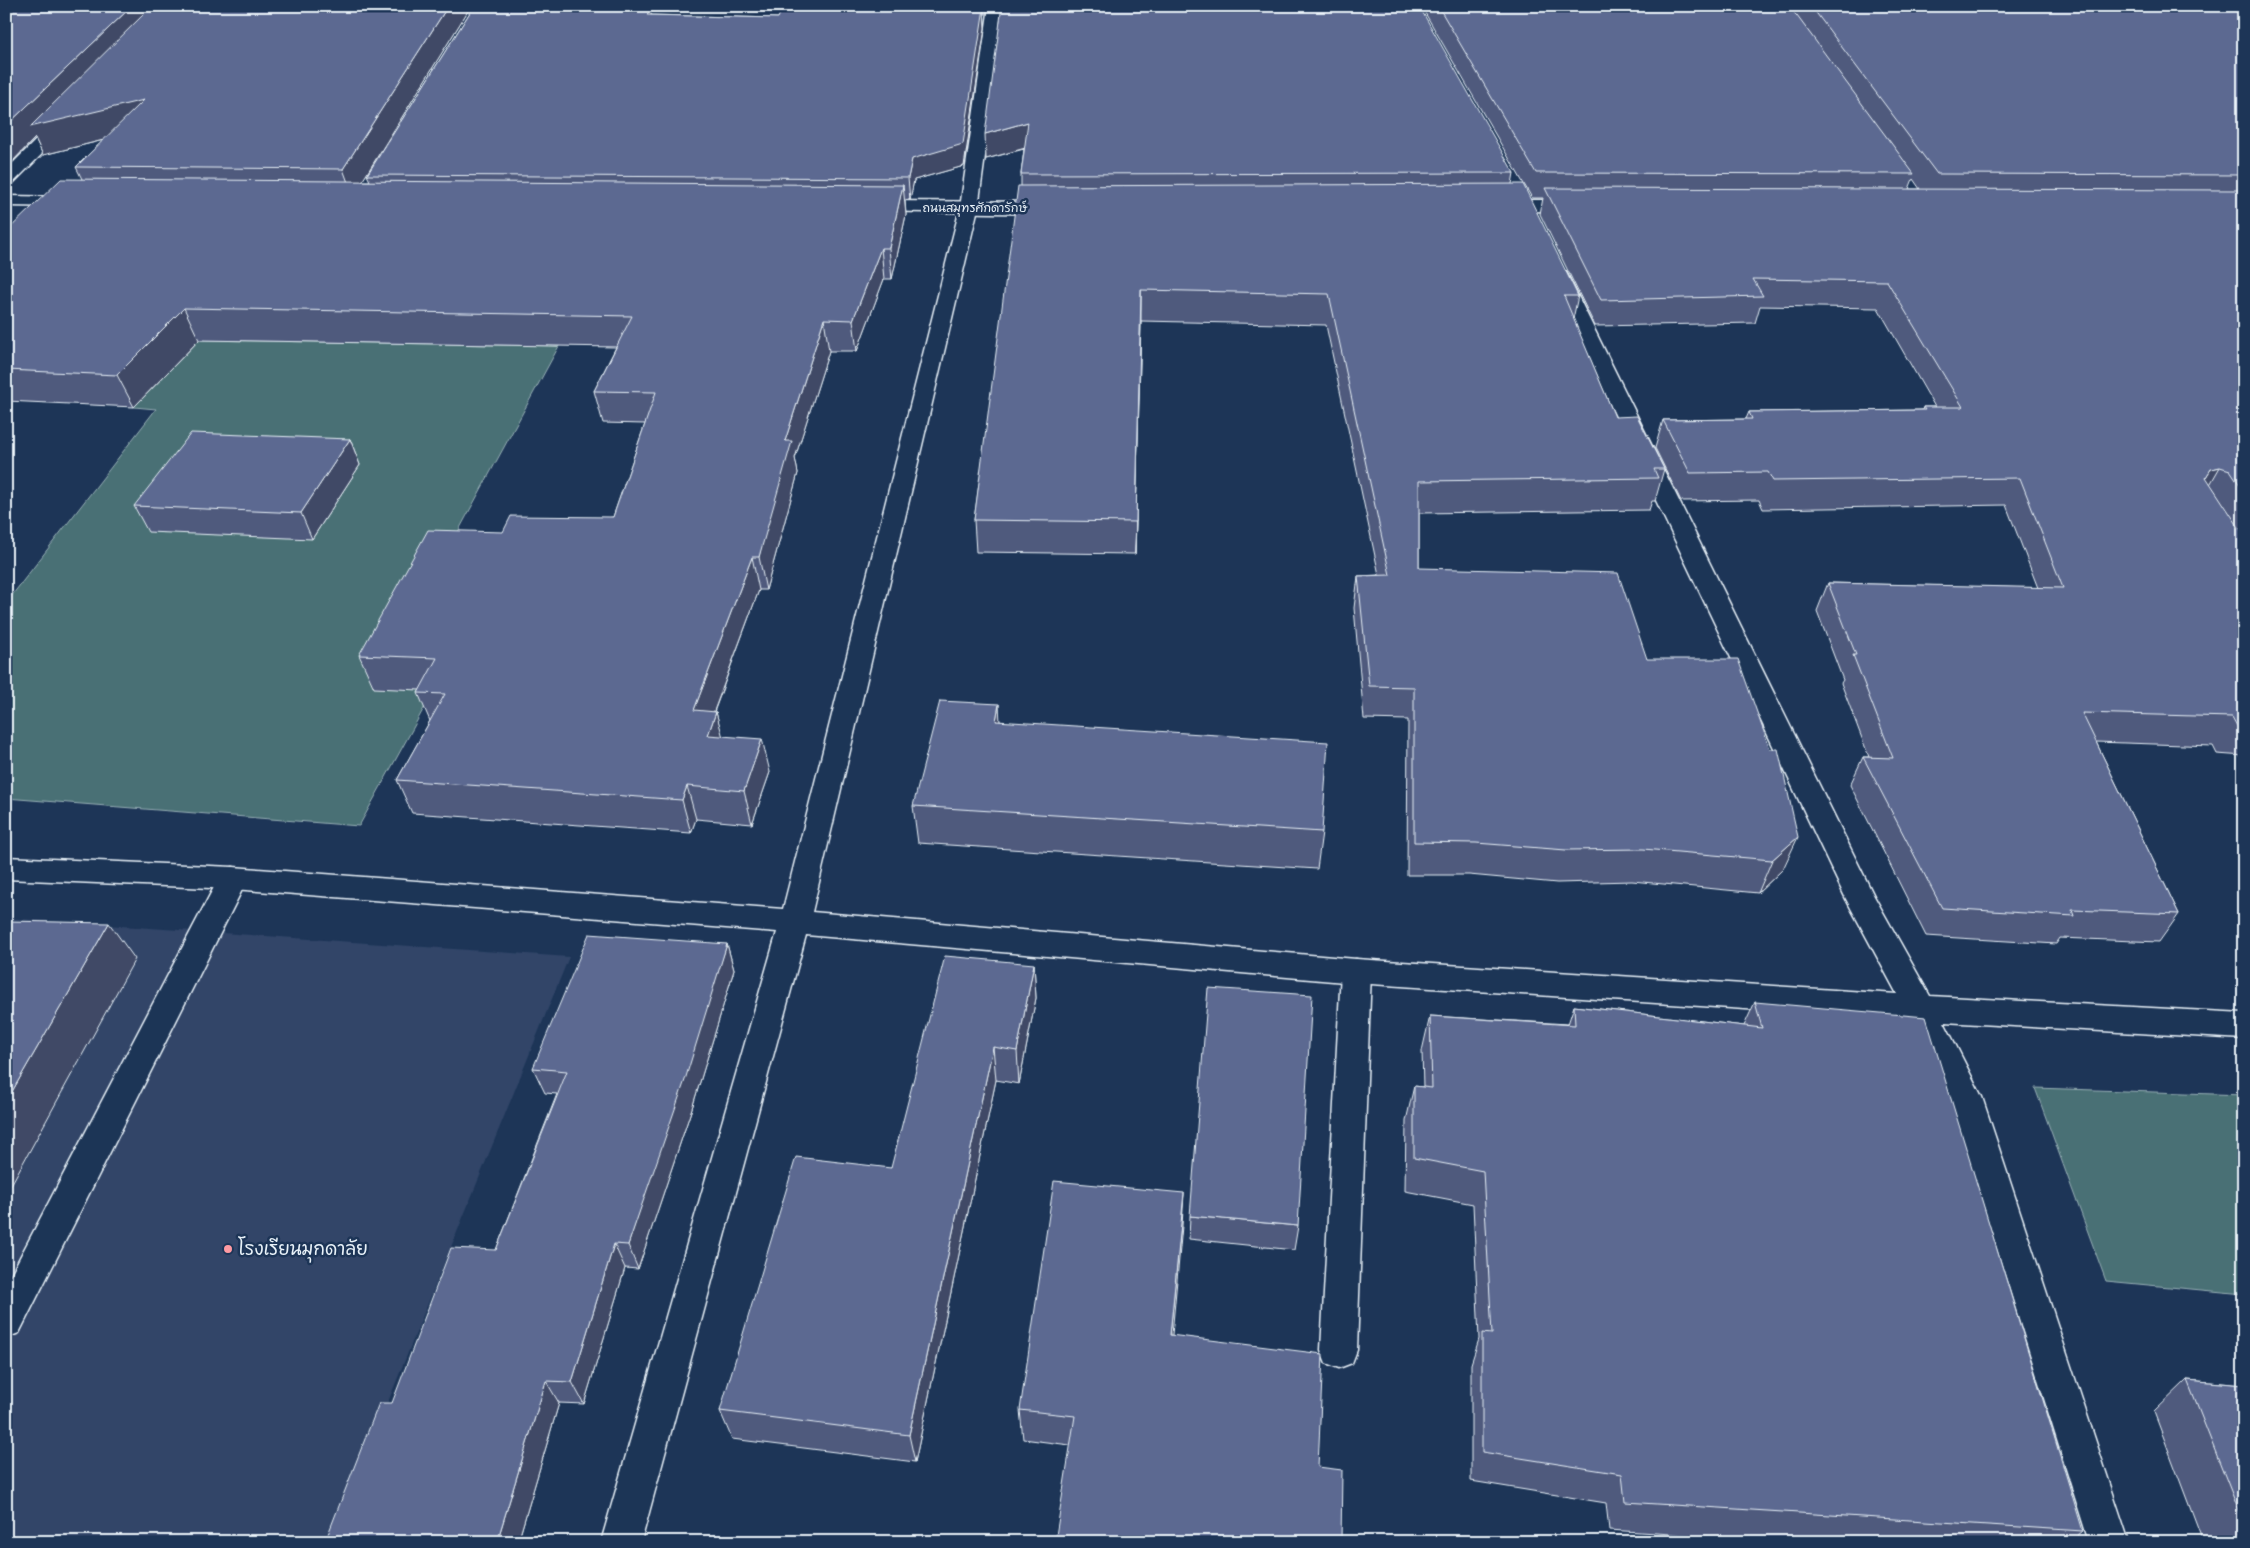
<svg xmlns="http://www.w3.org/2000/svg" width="2250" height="1548" font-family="'Playpen Sans','Playpen Sans Thai',sans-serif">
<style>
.built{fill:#304568}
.green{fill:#497074;stroke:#98b0b6}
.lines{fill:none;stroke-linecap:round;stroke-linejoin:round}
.service-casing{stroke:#e8f1f8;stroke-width:3}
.minor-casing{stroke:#e8f1f8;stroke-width:3}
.primary-casing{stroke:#e8f1f8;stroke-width:3}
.service{fill:#1d3557;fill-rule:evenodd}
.minor{fill:#1d3557;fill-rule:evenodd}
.primary{fill:#1d3557;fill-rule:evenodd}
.wall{fill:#4f5a7d;stroke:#e8f1f8;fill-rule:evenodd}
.shaded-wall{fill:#404a66;stroke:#e8f1f8}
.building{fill:#5c6991;stroke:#e8f1f8}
.poi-dot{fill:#ff9aa2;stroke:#1d3557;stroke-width:2}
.labels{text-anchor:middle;stroke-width:5;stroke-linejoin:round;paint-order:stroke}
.far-street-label{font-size:12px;fill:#e8f1f8;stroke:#1d3557}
.near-poi-label{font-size:18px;fill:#e8f1f8;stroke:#1d3557;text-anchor:start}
</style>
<rect width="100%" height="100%" fill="#1d3557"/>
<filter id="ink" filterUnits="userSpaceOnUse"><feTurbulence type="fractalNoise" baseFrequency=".02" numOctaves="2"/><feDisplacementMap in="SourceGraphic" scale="10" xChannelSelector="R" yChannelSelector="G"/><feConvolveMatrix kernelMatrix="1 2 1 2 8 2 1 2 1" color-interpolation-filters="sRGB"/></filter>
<g filter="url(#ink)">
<path class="built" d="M 6,918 L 569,957 L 331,1542 L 6,1542 Z"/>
<path class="green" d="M 199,340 L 559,346 L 441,563 L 434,690 L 359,826 L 6,798 L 6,603 L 156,409 L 134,407 Z
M 2035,1088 L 2244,1095 L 2244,1294 L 2106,1281 Z"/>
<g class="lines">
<defs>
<path id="service" d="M 233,867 L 243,870 L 248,878 L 19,1333 L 6,1338 L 6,1284 L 223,870 Z
M 1356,959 L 1367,962 L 1371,971 L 1357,1350 L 1352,1363 L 1339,1368 L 1326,1363 L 1321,1350 L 1341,971 L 1345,962 Z"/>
<path id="minor" d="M 989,6 L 1005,6 L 978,208 L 812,912 L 1356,959 L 1897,994 L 1846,899 L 1549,276 L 1552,272 L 1559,270 L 1566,272 L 1874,896 L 1930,996 L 2244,1013 L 2244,1039 L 1944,1022 L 1982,1097 L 2129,1542 L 2089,1542 L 1950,1098 L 1911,1020 L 1356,983 L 806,935 L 641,1542 L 601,1542 L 777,932 L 233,889 L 6,879 L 6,857 L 233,867 L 783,909 L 960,208 Z
M 65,116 L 71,117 L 73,121 L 71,125 L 12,184 L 6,185 L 6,170 L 59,117 Z"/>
<path id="primary" d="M 6,196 L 75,197 L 81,198 L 84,202 L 81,206 L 75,207 L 6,206 Z
M 1495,200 L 1580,200 L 1586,202 L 1589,206 L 1586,210 L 1580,212 L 1489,210 L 1486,206 L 1489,202 Z
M 868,201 L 1052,202 L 1059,204 L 1061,208 L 1059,212 L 1052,214 L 862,211 L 859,207 L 862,203 Z"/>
</defs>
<use href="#service" class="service-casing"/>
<use href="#minor" class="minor-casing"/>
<use href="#primary" class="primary-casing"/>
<use href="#service" class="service"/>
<use href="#minor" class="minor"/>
<use href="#primary" class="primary"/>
</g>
<path class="wall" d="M 6,6 L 471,6 L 362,181 L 370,181 L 367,175 L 474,6 L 627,6 L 625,9 L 651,15 L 778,18 L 791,7 L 791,6 L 987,6 L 986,14 L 984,14 L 985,28 L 964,166 L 914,180 L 910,200 L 905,200 L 906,215 L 892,279 L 884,279 L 857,351 L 829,351 L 795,458 L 798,473 L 766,590 L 759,590 L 714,712 L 716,712 L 722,736 L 770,772 L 752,824 L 696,819 L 691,833 L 412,813 L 397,780 L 430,721 L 418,693 L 420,690 L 374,688 L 359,655 L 503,532 L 613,517 L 645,424 L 603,423 L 594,391 L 616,347 L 199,340 L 134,407 L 6,401 L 6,232 L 82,179 L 76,167 L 104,140 L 43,155 L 35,138 L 11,163 L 6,164 Z
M 1002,6 L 1514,173 L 1512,184 L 1578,296 L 1573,319 L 1615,417 L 1664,469 L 1655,501 L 1652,501 L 1649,510 L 1419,513 L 1419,568 L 1647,659 L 1783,869 L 1758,893 L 1632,881 L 1557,883 L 1469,875 L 1407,875 L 1408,720 L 1364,719 L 1354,608 L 1358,576 L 1379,575 L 1326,325 L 1141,321 L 1135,554 L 976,552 L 974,520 L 1021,186 L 1021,174 L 1024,149 L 986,159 Z
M 1421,6 L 2244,6 L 2244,756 L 2217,754 L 2213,746 L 2096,742 L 2179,914 L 2159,942 L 2060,938 L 2056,944 L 1926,936 L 1850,785 L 1863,757 L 1869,757 L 1841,683 L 1843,680 L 1817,611 L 1828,583 L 2038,588 L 2006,505 L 1763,509 L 1759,500 L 1681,501 L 1655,448 L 1663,420 L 1746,419 L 1749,412 L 1922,410 L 1923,407 L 1935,407 L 1878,308 L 1760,306 L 1755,323 L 1595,326 L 1540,214 L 1543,198 L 1532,198 ZM 1913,179 L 1920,189 L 1909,189 Z
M 350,439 L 360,465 L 312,539 L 148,532 L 134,506 Z
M 1000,721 L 1322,832 L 1317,869 L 918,843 L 913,806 Z
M 727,944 L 734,970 L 693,1105 L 638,1269 L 625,1268 L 584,1404 L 559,1403 L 518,1542 L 325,1542 L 392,1403 L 496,1250 L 557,1094 L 545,1093 L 533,1068 Z
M 1034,964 L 1036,998 L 1019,1084 L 996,1080 L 915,1462 L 732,1439 L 720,1411 Z
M 1755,1002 L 2083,1531 L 2070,1542 L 1795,1542 L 1609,1530 L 1606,1503 L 1471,1481 L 1471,1364 L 1479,1339 L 1473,1204 L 1405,1191 L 1406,1121 L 1414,1086 L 1423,1087 L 1422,1051 L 1430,1016 L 1568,1024 L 1574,1006 L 1744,1026 Z
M 1190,1216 L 1298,1226 L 1294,1250 L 1189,1239 Z
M 1182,1226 L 1070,1445 L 1023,1439 L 1020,1410 Z
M 2187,1380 L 2244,1385 L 2244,1542 L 2203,1542 L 2154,1412 Z"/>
<path class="shaded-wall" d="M 132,6 L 168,6 L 144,100 L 156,127 L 43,155 L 35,138 L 11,163 L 6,164 L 6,126 Z
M 448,6 L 471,6 L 353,196 L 343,169 Z
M 622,6 L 627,6 L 623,13 Z
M 984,8 L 985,28 L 964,166 L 914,180 L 910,200 L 908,178 L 912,159 Z
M 650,9 L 654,29 L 647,15 Z
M 1028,122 L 1029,147 L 986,159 L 985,134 Z
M 903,185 L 906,215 L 892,279 L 889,248 Z
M 881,248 L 884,279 L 857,351 L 853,320 Z
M 1141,290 L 1141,321 L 1135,554 L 1136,522 Z
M 184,308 L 199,340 L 134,407 L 117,375 Z
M 824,319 L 829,351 L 795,458 L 798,473 L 766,590 L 759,557 L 785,441 Z
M 350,439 L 360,465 L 312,539 L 301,513 Z
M 2220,467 L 2204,495 L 2206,477 L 2211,469 Z
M 752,557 L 759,590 L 702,743 L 694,710 Z
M 999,704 L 1001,742 L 996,721 Z
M 716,712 L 725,745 L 708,735 Z
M 762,739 L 770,772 L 752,824 L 744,791 Z
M 687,786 L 696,819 L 691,833 L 682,800 Z
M 1798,837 L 1783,869 L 1758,893 L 1772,860 Z
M 109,923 L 135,959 L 6,1194 L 6,1102 Z
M 727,944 L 734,970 L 693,1105 L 638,1269 L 628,1245 Z
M 1034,964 L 1036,998 L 1019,1084 L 1017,1051 Z
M 993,1047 L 996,1080 L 915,1462 L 909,1435 Z
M 1184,1193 L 1182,1226 L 1169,1367 L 1170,1335 Z
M 614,1244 L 625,1268 L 584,1404 L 572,1382 Z
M 546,1381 L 559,1403 L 518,1542 L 497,1542 Z"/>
<path class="building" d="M 6,6 L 132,6 L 6,126 Z
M 152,6 L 448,6 L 343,169 L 76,167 L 144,100 L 30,127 Z
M 474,6 L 610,7 L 609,9 L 650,9 L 647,15 L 778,18 L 783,7 L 984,8 L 963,144 L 912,159 L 908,178 L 367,175 Z
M 1002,6 L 1419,6 L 1514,173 L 1021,174 L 1028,122 L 985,134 Z
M 1438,6 L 1788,6 L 1797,16 L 1914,174 L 1536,173 Z
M 1811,6 L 2238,6 L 2244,11 L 2244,175 L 1937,174 Z
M 61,179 L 903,185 L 889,248 L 881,248 L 853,320 L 824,319 L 785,441 L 792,441 L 759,557 L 752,557 L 694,710 L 716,712 L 708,735 L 762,739 L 744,791 L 687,786 L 682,800 L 397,780 L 445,694 L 418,693 L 437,658 L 359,655 L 428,530 L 503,532 L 511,516 L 613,517 L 656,392 L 594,391 L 632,316 L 184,308 L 117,375 L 6,370 L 6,232 Z
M 1523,184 L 1578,296 L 1564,296 L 1615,417 L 1637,416 L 1664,469 L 1654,469 L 1658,478 L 1419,481 L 1419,568 L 1618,573 L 1647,659 L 1738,659 L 1770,749 L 1778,749 L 1798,837 L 1772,860 L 1643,849 L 1566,850 L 1476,843 L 1414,842 L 1414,687 L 1369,686 L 1358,576 L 1390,575 L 1329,294 L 1141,290 L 1136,522 L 974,520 L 1018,186 Z
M 1545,188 L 2244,190 L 2244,491 L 2230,470 L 2220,467 L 2211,469 L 2206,477 L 2244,535 L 2244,726 L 2237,726 L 2232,717 L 2082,713 L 2179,914 L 2072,910 L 2074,916 L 1942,908 L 1863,757 L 1893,758 L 1853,655 L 1856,655 L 1828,583 L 2063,588 L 2020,478 L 1773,481 L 1768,472 L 1690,473 L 1663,420 L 1752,419 L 1749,412 L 1925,410 L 1923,407 L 1963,407 L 1887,281 L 1753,279 L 1763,296 L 1601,300 Z
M 191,433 L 350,439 L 301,513 L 134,506 Z
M 940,701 L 999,704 L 996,721 L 1328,742 L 1322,832 L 913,806 Z
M 6,921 L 109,923 L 6,1102 Z
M 589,934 L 727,944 L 685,1080 L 628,1245 L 614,1244 L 572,1382 L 546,1381 L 497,1542 L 325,1542 L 379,1403 L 392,1403 L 451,1248 L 496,1250 L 567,1071 L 533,1068 Z
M 945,956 L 1034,964 L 1017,1051 L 993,1047 L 909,1435 L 720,1411 L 796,1157 L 891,1168 Z
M 1208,988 L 1312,995 L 1298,1226 L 1190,1216 Z
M 1755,1002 L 1926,1017 L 2083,1531 L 1625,1502 L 1622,1474 L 1482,1452 L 1482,1333 L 1492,1334 L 1483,1171 L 1414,1158 L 1414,1086 L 1432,1088 L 1430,1016 L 1575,1025 L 1574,1006 L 1762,1028 Z
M 1054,1181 L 1184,1193 L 1170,1335 L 1323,1354 L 1318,1467 L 1342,1470 L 1341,1542 L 1055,1542 L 1075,1416 L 1020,1410 Z
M 2187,1380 L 2244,1385 L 2244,1524 Z"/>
</g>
<circle class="poi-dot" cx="228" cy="1249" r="5"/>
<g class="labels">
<g class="far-street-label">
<text x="975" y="212">ถนนสมุทรศักดารักษ์</text>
</g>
<g class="near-poi-label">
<text x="238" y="1255">โรงเรียนมุกดาลัย</text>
</g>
</g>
<rect width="2250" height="1548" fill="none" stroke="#1d3557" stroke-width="25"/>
<rect x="12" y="12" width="2225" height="1523" fill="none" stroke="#e8f1f8" stroke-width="2" filter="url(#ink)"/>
</svg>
